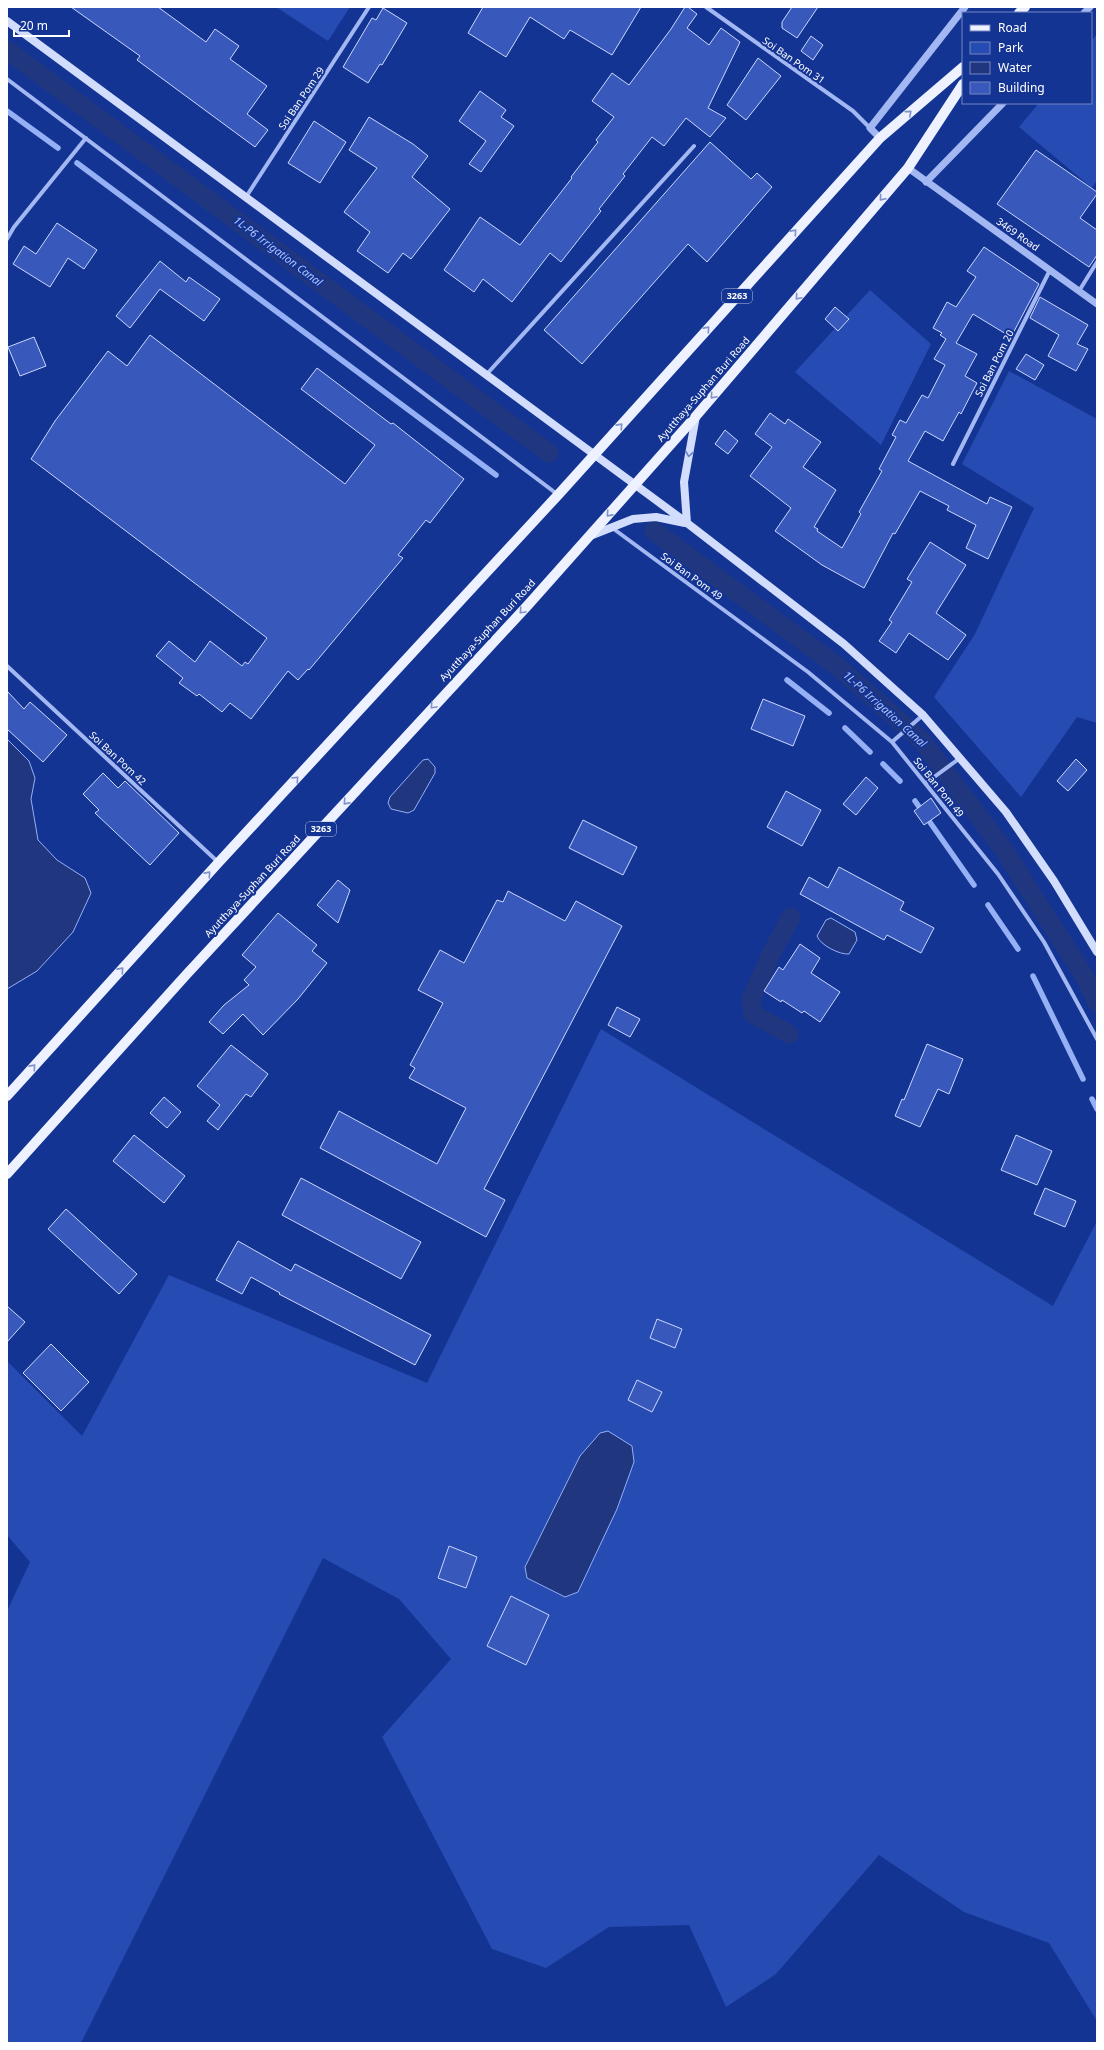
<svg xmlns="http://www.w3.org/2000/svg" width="1104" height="2050" font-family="'Noto Sans',sans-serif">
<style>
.green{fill:#264bb3}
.water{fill:#203780;stroke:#95b0f5}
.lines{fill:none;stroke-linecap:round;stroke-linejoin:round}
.stream{stroke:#95b0f5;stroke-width:5.5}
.canal{stroke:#203780;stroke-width:19}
.building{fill:#3859bb;stroke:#cad8fc}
.minor{stroke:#a3b8f2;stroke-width:4}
.tertiary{stroke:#a3b8f2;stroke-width:7}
.secondary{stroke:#d2dcfc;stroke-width:8}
.primary{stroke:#eef1ff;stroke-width:10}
.oneway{stroke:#8192ca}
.oneway2{stroke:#6980c3}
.labels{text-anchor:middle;stroke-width:4;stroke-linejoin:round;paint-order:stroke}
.shield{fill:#143494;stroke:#b8c2df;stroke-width:1}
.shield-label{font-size:9px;font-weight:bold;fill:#fff}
.street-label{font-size:10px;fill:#fff;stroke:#143494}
.water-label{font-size:11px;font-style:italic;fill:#afc3f8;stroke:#143494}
</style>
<rect width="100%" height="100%" fill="#143494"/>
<path class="green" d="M 276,7 L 350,7 L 328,41 Z
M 1097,34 L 1097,180 L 1092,188 L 1019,127 L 1039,103 L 1091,103 L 1091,41 Z
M 870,290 L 931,344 L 881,445 L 795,372 Z
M 1009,371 L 1097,419 L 1097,723 L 1077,717 L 1021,797 L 934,697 L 975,634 L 1034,508 L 962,464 Z
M 601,1029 L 1053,1306 L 1097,1221 L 1097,2021 L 1049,1943 L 964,1912 L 879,1855 L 776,1974 L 726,2007 L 689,1925 L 609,1927 L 546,1968 L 492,1949 L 382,1737 L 451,1659 L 399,1599 L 323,1558 L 81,2043 L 7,2043 L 7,1611 L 30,1562 L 7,1535 L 7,1361 L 82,1436 L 169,1275 L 427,1383 Z"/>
<path class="water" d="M 7,739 L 29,761 L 35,778 L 31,799 L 38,840 L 57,860 L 85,878 L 91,893 L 73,932 L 37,971 L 7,989 Z
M 428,759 L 435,767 L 435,773 L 414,810 L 408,813 L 391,809 L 388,803 L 390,797 L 423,760 Z
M 831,918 L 855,932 L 857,940 L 849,954 C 840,955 820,945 817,936 L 826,920 Z
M 608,1431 L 632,1446 L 634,1462 L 617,1509 L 578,1592 L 565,1597 L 527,1578 L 525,1567 L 580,1456 L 600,1433 Z"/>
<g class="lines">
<path class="stream" d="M 7,111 L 58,148
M 77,163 L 496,475
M 787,680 L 829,713
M 845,728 L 870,752
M 883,764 L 900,781
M 915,801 L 974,885
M 988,905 L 1018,949
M 1033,976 L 1083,1079
M 1092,1099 L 1097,1109"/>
<path class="canal" d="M 7,50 L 549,453
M 654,531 L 837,666 L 922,741 L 1004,850 L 1083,974 L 1097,1002
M 789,1034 L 753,1014 L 751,999 L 771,954 L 791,917"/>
</g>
<path class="building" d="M 71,7 L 158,7 L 206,42 L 215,29 L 239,46 L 230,59 L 267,86 L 247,114 L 268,130 L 255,147 L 137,60 L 140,56 Z
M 483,7 L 641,7 L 612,55 L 570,30 L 564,39 L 530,17 L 506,57 L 468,33 Z
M 685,7 L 688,7 L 697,14 L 687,28 L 709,45 L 721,28 L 740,42 L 708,108 L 726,118 L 710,137 L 686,118 L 664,146 L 652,137 L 623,174 L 625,176 L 599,209 L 601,211 L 561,262 L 550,253 L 512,302 L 483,279 L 474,292 L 444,270 L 480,217 L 520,245 L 572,178 L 571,177 L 598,142 L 596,140 L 614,117 L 592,101 L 612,73 L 629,85 L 671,29 Z
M 792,7 L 818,7 L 797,38 L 782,28 L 782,22 Z
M 383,8 L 407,23 L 382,65 L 380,64 L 368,83 L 343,67 L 372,18 L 376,20 Z
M 811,36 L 823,45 L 813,60 L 801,51 Z
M 758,58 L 781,76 L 746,120 L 727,105 Z
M 480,91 L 506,110 L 501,117 L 514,126 L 481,172 L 469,164 L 486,141 L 459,121 Z
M 369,117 L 413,144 L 428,156 L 412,177 L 450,209 L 411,259 L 403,253 L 388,273 L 357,251 L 370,232 L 344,212 L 377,168 L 349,150 Z
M 314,121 L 346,142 L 320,183 L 288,163 Z
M 710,142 L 751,179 L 757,173 L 772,187 L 707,262 L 688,244 L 582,364 L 544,330 Z
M 1036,150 L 1097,192 L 1097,194 L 1080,218 L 1097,230 L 1097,255 L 1089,267 L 997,204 Z
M 57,223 L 97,250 L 84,269 L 68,258 L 50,287 L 13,264 L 24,246 L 36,254 Z
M 984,247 L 1039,284 L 1011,337 L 973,314 L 956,343 L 977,354 L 965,376 L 977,383 L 961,414 L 959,412 L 943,441 L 925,431 L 908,461 L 987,504 L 990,497 L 1012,507 L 988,559 L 966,548 L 976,525 L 947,510 L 949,506 L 920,491 L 895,534 L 893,533 L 864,588 L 822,565 L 775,531 L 791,508 L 750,476 L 772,447 L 755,434 L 770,413 L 785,424 L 788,419 L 821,442 L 803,467 L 836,490 L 814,527 L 818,529 L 817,531 L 842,548 L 861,514 L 859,512 L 882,471 L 879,469 L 896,437 L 892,435 L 900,420 L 906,423 L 922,395 L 928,398 L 945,365 L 934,359 L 946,339 L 940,335 L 942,333 L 933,328 L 947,302 L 956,307 L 976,277 L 967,271 Z
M 160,261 L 186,282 L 189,277 L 220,299 L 204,321 L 160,289 L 130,328 L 116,316 Z
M 1040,297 L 1088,325 L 1077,344 L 1088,349 L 1076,371 L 1048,356 L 1059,335 L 1030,318 Z
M 835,307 L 849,319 L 838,331 L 825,319 Z
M 150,335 L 345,484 L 375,445 L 301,389 L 317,368 L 391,424 L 393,423 L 464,479 L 430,523 L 426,520 L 398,555 L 403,558 L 309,670 L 308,669 L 298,680 L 288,671 L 251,719 L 230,703 L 222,712 L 199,694 L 197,696 L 179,683 L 183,678 L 156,656 L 169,641 L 195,662 L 210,641 L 242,666 L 245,662 L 248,664 L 267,638 L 31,459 L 55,421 L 108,351 L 127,366 Z
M 34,337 L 46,366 L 20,376 L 8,347 Z
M 1026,354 L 1044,365 L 1035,380 L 1016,369 Z
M 725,430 L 738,441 L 728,454 L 715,444 Z
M 930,542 L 966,565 L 936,613 L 966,635 L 948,660 L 909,633 L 896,653 L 879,641 L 892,622 L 889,620 L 912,582 L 907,579 Z
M 7,691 L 24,709 L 30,702 L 67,735 L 43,762 L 7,729 Z
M 763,699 L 805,716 L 793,746 L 751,729 Z
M 1076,759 L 1087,770 L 1068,791 L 1057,781 Z
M 103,773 L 118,788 L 125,781 L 179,833 L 150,865 L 95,813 L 99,810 L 83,794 Z
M 866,777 L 878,788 L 856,815 L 843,804 Z
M 786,791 L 821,810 L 802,846 L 767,827 Z
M 931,798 L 941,813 L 924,825 L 914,811 Z
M 583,820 L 637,847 L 623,875 L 569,848 Z
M 839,867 L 904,902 L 900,910 L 934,928 L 921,953 L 887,935 L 884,940 L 800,894 L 809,877 L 828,888 Z
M 338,880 L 350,890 L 338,923 L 317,905 Z
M 508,891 L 565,921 L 576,901 L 622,926 L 484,1189 L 505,1200 L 486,1237 L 320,1148 L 339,1111 L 437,1164 L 466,1108 L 409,1078 L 415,1068 L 410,1065 L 443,1003 L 418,990 L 440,950 L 464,963 L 497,900 L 503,902 Z
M 278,913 L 317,945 L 312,951 L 327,963 L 298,999 L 263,1035 L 243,1014 L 223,1034 L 209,1022 L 224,1005 L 249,985 L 244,980 L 256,967 L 242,955 Z
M 800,944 L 820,958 L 811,973 L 840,992 L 820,1022 L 804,1011 L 802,1013 L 782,1000 L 781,1002 L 764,991 L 779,967 L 783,970 Z
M 617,1007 L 640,1019 L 630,1037 L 608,1025 Z
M 927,1044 L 963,1059 L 949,1094 L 938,1089 L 920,1127 L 895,1116 L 902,1099 L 904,1100 Z
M 231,1045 L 268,1074 L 251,1097 L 246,1094 L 218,1130 L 207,1121 L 220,1105 L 197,1086 Z
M 164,1097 L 181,1112 L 167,1128 L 150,1113 Z
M 134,1135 L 185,1176 L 164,1203 L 113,1161 Z
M 1016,1135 L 1052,1151 L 1037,1185 L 1001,1170 Z
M 301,1178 L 421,1242 L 401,1279 L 282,1215 Z
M 1045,1188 L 1076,1201 L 1065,1227 L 1034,1214 Z
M 66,1209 L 137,1274 L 119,1294 L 48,1229 Z
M 238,1241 L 291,1271 L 295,1264 L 431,1335 L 415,1365 L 279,1294 L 280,1293 L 251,1277 L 242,1294 L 216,1280 Z
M 7,1306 L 25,1322 L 7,1342 Z
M 657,1319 L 682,1329 L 675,1348 L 650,1338 Z
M 51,1344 L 89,1382 L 61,1411 L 23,1373 Z
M 637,1380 L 662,1392 L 652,1412 L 628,1400 Z
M 449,1546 L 477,1557 L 466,1588 L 438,1578 Z
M 511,1596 L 549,1615 L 526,1665 L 487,1646 Z"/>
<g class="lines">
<path class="minor" d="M 706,7 L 853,111 L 870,128
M 7,79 L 557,494
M 246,197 L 369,7
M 7,239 L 14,227 L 86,138
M 1079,291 L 1097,262
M 486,375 L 694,146
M 953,464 L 1050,270
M 611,527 L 808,672 L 892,742 L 998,874 L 1044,942 L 1097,1039
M 7,666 L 218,862
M 892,742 L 923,715
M 926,783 L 960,758"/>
<path class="tertiary" d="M 1084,13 L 1090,7
M 880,138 L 870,128 L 965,7
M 908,168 L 1097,304
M 926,182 L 1003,103"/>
<path class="secondary" d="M 7,21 L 687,523 L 844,644 L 923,715 L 1006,812 L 1054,881 L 1097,952
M 687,523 L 684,482 L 696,416
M 590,536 L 633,519 L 656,517 L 685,523"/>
<path class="primary" d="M 1019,13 L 1025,7
M 7,1096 L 219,862 L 558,495 L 880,138 L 963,67
M 7,1174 L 186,975 L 528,605 L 696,416 L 908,168 L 963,84"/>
</g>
<defs><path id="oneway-chevron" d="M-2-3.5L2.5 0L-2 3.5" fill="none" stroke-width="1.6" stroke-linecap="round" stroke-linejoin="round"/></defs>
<g class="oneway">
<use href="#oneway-chevron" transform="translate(909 113) rotate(-41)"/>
<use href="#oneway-chevron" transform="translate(882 198) rotate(131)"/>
<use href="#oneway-chevron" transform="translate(794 232) rotate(-48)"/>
<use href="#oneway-chevron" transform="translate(798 297) rotate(131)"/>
<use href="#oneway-chevron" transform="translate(707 329) rotate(-48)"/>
<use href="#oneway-chevron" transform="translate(713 396) rotate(131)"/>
<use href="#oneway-chevron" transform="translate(620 426) rotate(-48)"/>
<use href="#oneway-chevron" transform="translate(609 514) rotate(132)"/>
<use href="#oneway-chevron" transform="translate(522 611) rotate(133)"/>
<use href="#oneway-chevron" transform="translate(433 706) rotate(133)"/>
<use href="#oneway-chevron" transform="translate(296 779) rotate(-47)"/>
<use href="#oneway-chevron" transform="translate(346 802) rotate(132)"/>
<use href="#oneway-chevron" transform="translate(208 874) rotate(-48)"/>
<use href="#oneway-chevron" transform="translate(121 970) rotate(-48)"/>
<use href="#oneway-chevron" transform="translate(33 1067) rotate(-48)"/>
</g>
<use class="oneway2" href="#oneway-chevron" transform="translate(689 454) rotate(99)"/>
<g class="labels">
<g class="shield">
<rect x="722" y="289" width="30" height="14" rx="3"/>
<rect x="306" y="822" width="30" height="14" rx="3"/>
</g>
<g class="shield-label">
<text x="737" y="299">3263</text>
<text x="321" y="832">3263</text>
</g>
<g class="street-label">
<text transform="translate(794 60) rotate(35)" y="4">Soi Ban Pom 31</text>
<text transform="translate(301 98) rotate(-56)" y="4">Soi Ban Pom 29</text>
<text transform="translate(1018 234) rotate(35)" y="4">3469 Road</text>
<text transform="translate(994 363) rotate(-63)" y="4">Soi Ban Pom 20</text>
<text transform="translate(703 389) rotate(-49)" y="4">Ayutthaya-Suphan Buri Road</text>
<text transform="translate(692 576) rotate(36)" y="4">Soi Ban Pom 49</text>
<text transform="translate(487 630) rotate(-47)" y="4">Ayutthaya-Suphan Buri Road</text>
<text transform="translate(118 758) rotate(43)" y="4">Soi Ban Pom 42</text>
<text transform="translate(939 787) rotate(51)" y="4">Soi Ban Pom 49</text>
<text transform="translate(252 886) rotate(-47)" y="4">Ayutthaya-Suphan Buri Road</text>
</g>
<g class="water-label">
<text transform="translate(278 251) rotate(37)" y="4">1L-P6 Irrigation Canal</text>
<text transform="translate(885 709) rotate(42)" y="4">1L-P6 Irrigation Canal</text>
</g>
</g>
<rect width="1104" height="2050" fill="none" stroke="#ffffff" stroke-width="16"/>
<rect x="962" y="12" width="130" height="92" fill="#143494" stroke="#7285bf"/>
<rect x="970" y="25" width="20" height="6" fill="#eef1ff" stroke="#7285bf"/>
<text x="998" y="32" font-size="12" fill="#ffffff">Road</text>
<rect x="970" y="42" width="20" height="12" fill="#264bb3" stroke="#7285bf"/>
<text x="998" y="52" font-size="12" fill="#ffffff">Park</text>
<rect x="970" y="62" width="20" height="12" fill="#203780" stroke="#7285bf"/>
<text x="998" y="72" font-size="12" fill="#ffffff">Water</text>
<rect x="970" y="82" width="20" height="12" fill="#3859bb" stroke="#7285bf"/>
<text x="998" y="92" font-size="12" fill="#ffffff">Building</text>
<path d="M14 30v6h55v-6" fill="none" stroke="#ffffff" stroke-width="2"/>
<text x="20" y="30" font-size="12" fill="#ffffff" stroke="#143494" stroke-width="3" paint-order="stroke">20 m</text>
</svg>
